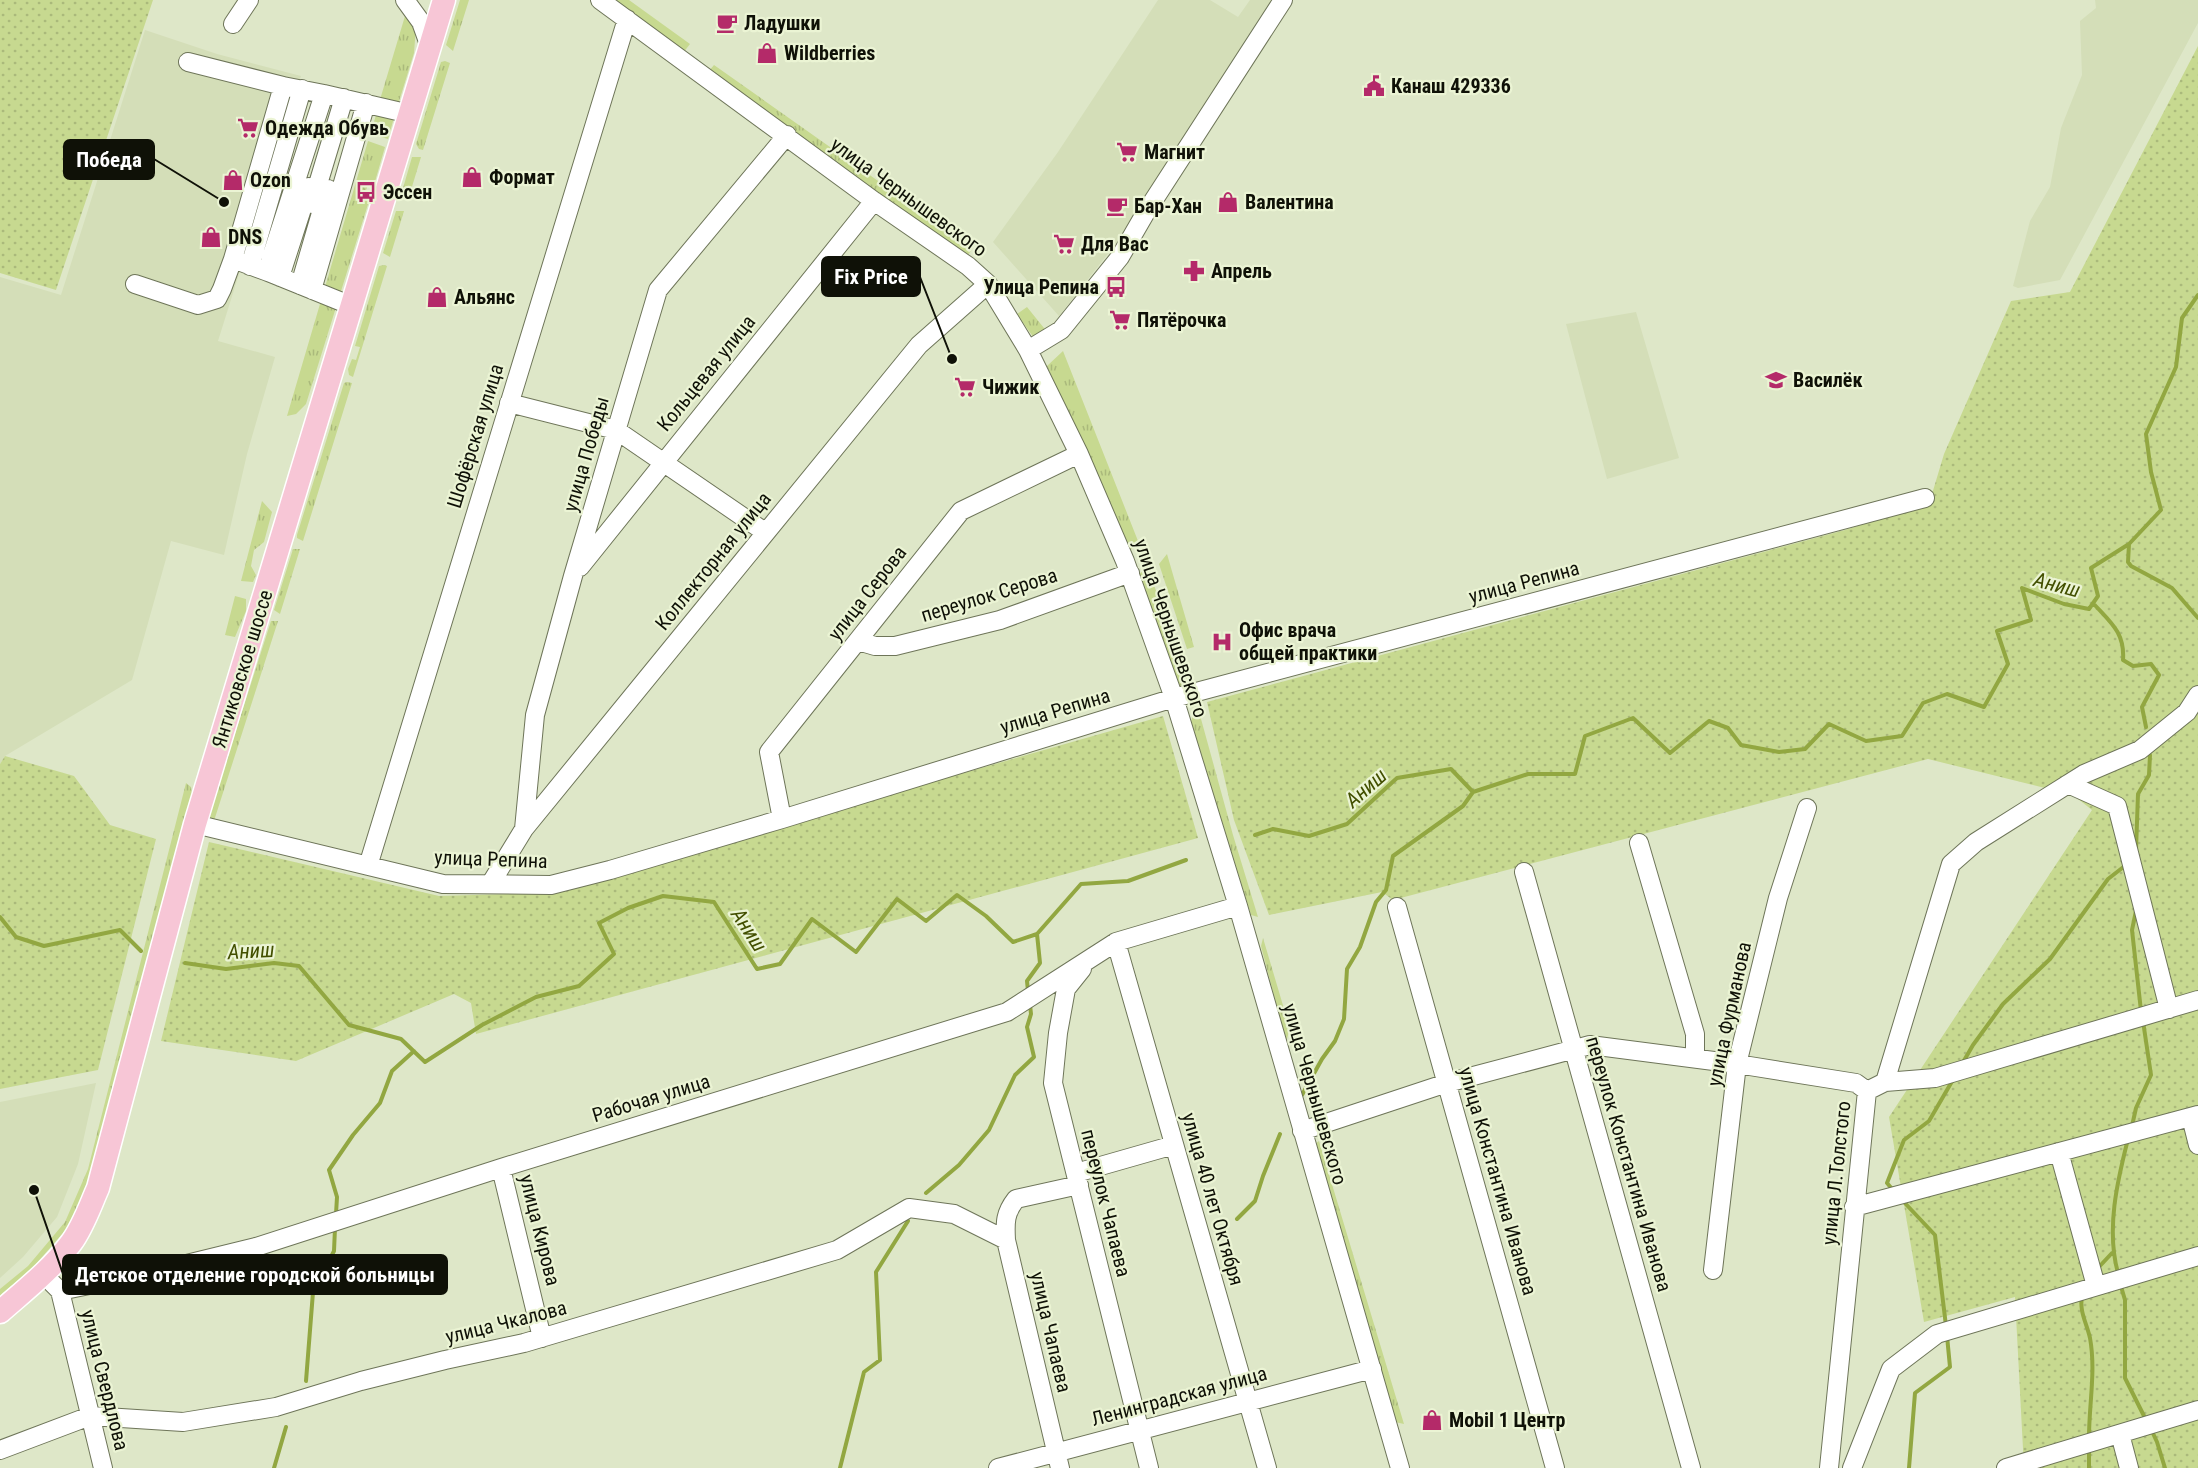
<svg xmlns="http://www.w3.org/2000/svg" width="2198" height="1468" font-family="'Roboto Condensed',sans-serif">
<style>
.built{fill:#d4deb8}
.grass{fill:url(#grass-tufts)}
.garden{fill:url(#garden-dots)}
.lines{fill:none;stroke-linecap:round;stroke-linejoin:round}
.stream{stroke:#92a741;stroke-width:4}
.minor-casing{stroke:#6e7559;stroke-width:20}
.major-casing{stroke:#fff;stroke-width:25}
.minor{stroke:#fff;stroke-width:18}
.major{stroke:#f7c6d6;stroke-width:22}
.labels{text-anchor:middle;stroke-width:4.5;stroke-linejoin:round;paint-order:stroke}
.poi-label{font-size:20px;font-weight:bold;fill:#0f1107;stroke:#ebf4d4;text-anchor:start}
.street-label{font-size:20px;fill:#0f1107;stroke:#ebf4d4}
.water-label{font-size:21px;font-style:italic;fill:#424f00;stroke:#ebf4d4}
.leader{fill:none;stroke:#0f1107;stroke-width:2}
.callout-dot{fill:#0f1107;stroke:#ebf4d4;stroke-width:2}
.callout{fill:#0f1107;stroke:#0f1107;stroke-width:2}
.callout-label{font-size:21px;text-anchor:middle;font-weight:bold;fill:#fff}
</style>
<defs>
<pattern id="grass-tufts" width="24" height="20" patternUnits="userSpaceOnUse" patternTransform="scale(1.5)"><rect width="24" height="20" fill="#c7d990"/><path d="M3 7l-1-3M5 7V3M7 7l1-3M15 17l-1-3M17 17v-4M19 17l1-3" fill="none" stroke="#aab97b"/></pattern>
<pattern id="garden-dots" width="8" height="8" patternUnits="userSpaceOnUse" patternTransform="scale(1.5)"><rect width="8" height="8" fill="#c7d990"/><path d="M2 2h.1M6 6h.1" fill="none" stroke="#aab97b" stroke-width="1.8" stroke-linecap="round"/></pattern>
</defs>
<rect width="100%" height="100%" fill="#dee7c8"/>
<path class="built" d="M 1158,0 L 1210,0 L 1238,17 L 1250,0 L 1273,0 L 1143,209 L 1059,316 L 993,242 L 1058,152 Z
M 2095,0 L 2198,0 L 2198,23 L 2060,280 L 2018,288 L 2013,286 L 2030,221 L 2050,187 L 2061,128 L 2082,75 L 2080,21 L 2096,8 Z
M 145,30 L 217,54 L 301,76 L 218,341 L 275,357 L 247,454 L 224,555 L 171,541 L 132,680 L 5,756 L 0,764 L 0,277 L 61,295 Z
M 1636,312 L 1679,458 L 1607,479 L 1566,324 Z
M 96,1083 L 78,1164 L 57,1217 L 23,1257 L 0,1278 L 0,1102 Z"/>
<path class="grass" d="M 460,0 L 469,0 L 453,51 L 446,45 Z
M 611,0 L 629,0 L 690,44 L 683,53 Z
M 405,16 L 416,27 L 414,53 L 397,108 L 379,103 Z
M 445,61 L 450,63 L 423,150 L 419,149 L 416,144 L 441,62 Z
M 714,65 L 973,248 L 966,258 L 708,72 Z
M 378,109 L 395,114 L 388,139 L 370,134 Z
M 368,141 L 385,147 L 374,185 L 368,184 L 363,200 L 369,201 L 306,404 L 296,414 L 287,416 Z
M 412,157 L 421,157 L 408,200 L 401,195 Z
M 396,211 L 404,211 L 390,257 L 383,253 Z
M 384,265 L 387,266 L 353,377 L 349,375 L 348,369 L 352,359 L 356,360 L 360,347 L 355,346 L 379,266 Z
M 1027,307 L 1048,333 L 1036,341 L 1017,314 Z
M 1063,351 L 1140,546 L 1129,550 L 1047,366 Z
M 347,382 L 352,383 L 303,541 L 297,538 L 297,535 L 344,383 Z
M 262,501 L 272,512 L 264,542 L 254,550 L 251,566 L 256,575 L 253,582 L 241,581 Z
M 293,549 L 300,549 L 280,614 L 274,610 Z
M 1167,554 L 1194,647 L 1187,649 L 1159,564 Z
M 1148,569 L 1193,691 L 1180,690 L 1138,574 Z
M 235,596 L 246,599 L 246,611 L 235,637 L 225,635 Z
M 271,621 L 278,621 L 213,824 L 207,821 Z
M 1198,708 L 1233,835 L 1258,917 L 1251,915 L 1191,722 L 1194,710 Z
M 186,783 L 191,787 L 192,794 L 91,1178 L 70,1225 L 30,1271 L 0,1297 L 0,1289 L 28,1266 L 65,1222 L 88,1169 Z
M 1263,938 L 1290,1029 L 1286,1042 L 1261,946 Z
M 1319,1141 L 1404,1424 L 1395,1422 L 1315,1144 Z"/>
<path class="garden" d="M 0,0 L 153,0 L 56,290 L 0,273 Z
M 2198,46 L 2198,1468 L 2024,1468 L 2015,1297 L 1924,1322 L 1889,1117 L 2092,810 L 2073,795 L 1928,759 L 1393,900 L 1382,892 L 1269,915 L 1234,820 L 1207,702 L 1845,530 L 1929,504 L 1944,454 L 2011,301 L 2070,292 Z
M 1163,716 L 1198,838 L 476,1034 L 471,1003 L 454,994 L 296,1061 L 161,1041 L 209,842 L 439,896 L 544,893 Z
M 5,756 L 74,776 L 110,825 L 156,839 L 98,1070 L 0,1089 L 0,764 Z"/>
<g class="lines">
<path class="stream" d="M 2129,544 L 2128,562 L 2131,566 L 2172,588 L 2198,618
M 2093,603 C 2110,622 2125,632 2123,660 L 2133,666 L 2151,664 L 2159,675 L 2142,707 L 2146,727
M 1255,835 L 1273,829 L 1309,836 L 1347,824 L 1397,778 L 1451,769 L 1473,792 L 1528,774 L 1575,774 L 1585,736 L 1633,718 L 1670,753 L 1709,721 L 1728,728 L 1741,745 L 1779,752 L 1805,749 L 1829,724 L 1866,741 L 1902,736 L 1923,703 L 1947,694 L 1984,707 L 2008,664 L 1997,631 L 2031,620 L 2022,588 L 2064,604 L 2089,609 L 2098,596 L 2091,568 L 2129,544 L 2161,510 L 2151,472 L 2146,434 L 2176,367 L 2182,318 L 2198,295
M 2136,850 L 2138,794 L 2149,775 L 2150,755
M 2136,911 L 2132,930 L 2141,1011
M 0,917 L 16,937 L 44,946 L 120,930 L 141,951
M 185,963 L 226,969 L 274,963 L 299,966 L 349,1025 L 401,1039 L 425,1062 L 482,1025 L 536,997 L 579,986 L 614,954 L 599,923 L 628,908 L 663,896 L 714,902 L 757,969 L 780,964 L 812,919 L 856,952 L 897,899 L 926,921 L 957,895 L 986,916 L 1013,942 L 1037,934 L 1081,884 L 1128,881 L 1186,860
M 1028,991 L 1027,981 L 1040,963 L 1037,934
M 1962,1064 L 1973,1045 L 2003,1004 L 2050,959 L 2108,879 L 2126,865
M 1302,1095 L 1322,1059 L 1335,1041 L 1344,1019 L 1347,969 L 1360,947 L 1376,902 L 1386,890 L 1393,856 L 1463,806 L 1473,792
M 2132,1126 L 2136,1108 L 2151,1075 L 2143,1021
M 1893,1190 L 1887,1183 L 1904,1140 L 1929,1121 L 1954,1078
M 926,1193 L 959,1165 L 989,1130 L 1015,1075 L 1034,1057 L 1027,1027 L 1031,1014 L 1030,1005
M 1902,1200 L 1935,1235 L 1946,1326
M 336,1214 L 337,1197 L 329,1170 L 353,1135 L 380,1103 L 392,1071 L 414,1051
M 1237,1219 L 1255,1201 L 1263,1176 L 1280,1134
M 2098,1268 L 2112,1253
M 2118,1273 C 2106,1230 2117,1182 2128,1139
M 2120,1283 L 2125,1300 L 2125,1378 L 2146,1420
M 2082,1297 C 2079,1311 2087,1324 2090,1338 C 2096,1371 2089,1404 2089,1437
M 306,1381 L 313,1292 L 334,1251 L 335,1228
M 2151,1429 L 2157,1442 L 2165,1468
M 274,1468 L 286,1427
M 840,1468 L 864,1372 L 880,1360 L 876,1272 L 908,1221
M 1909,1468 L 1915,1393 L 1950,1367 L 1947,1336
M 2089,1468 L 2089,1448"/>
<defs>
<path id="minor" d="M 405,0 L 421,22 L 430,47
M 600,0 L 874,201 L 968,266 L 988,284 L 1028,350 L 1079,454 L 1125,561 L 1174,698 L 1238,906 L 1400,1468
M 233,24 L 249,0
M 188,62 L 283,86
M 312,204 L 344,98
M 250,266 L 302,89
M 268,272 L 233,259 L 283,86 L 324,94
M 280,277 L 309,187
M 135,284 L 198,305 L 217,299 L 222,289 L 233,259
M 300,285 L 328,189
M 312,290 L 366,103
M 352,306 L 268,272 L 271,258 L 324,94 L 410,114
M 1028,350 L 1061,330 L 1120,257 L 1146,212 L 1283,0
M 509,403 L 616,430 L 765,532
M 580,567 L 874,201
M 858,641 L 875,646 L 895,646 L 1000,620 L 1130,573
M 2068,784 L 2117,806 L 2169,1009
M 782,819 L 769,752 L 961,511 L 1079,454
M 195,824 L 443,884 L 551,885 L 610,870 L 782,819 L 1174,698 L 1925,498
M 524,829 L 535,715 L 573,576 L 658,290 L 787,135
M 1639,843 L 1695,1034 L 1695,1058
M 368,866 L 627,19
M 1524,872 L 1691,1468
M 491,883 L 524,829 L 919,345 L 988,284
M 1397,907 L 1555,1468
M 1116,942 L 1267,1468
M 1082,969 L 1066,989 L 1058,1033 L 1053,1083 L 1149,1468
M 1885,1082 L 1935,1078 L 2198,1000
M 1867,1091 L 1885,1082 L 1951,864 L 1976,842 L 2084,774 L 2140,750 L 2187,712 L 2198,695
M 2191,1117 L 2198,1145
M 1302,1131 L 1447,1083 L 1590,1045 L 1737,1064 L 1856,1083 L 1867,1091
M 2059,1152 L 2096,1286
M 501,1168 L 542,1338
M 1076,1173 L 1174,1145
M 1854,1207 L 2198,1115
M 1713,1270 L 1737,1064 L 1778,898 L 1807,808
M 52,1283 L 60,1291 L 103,1468
M 60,1291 L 158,1271 L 256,1247 L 501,1168 L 1007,1012 L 1116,942 L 1238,906
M 2120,1434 L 2129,1468
M 0,1450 L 90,1416 L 183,1422 L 276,1407 L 361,1381 L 445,1360 L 524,1343 L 837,1250 L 909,1208 L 954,1214 L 1006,1240
M 998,1468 L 1372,1369
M 1060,1468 L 1006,1240 C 1005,1222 1005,1213 1016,1199 L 1079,1185
M 1829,1468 L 1867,1091
M 1852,1468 L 1891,1369 L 1937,1334 L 2198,1256
M 2006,1468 L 2198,1410"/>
<path id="major" d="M 0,1312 C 25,1290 51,1270 71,1243 C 83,1227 90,1206 98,1188 L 195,824 L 444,0"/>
</defs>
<use href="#minor" class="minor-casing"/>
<use href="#major" class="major-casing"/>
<use href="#minor" class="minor"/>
<use href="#major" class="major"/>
</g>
<defs>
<symbol id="cafe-bare" viewBox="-9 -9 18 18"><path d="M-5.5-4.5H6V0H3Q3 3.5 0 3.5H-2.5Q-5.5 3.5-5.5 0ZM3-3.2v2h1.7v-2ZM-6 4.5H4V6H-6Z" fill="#b42a69" stroke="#ebf4d4" stroke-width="2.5" paint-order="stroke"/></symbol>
<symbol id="shop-bare" viewBox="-9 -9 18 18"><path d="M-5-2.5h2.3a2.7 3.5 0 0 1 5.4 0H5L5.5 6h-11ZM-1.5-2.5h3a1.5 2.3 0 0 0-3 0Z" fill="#b42a69" stroke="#ebf4d4" stroke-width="2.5" paint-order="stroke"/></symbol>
<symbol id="civic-bare" viewBox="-9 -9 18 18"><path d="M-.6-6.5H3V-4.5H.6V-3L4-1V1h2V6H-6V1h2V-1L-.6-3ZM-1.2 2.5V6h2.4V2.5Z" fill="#b42a69" stroke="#ebf4d4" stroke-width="2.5" paint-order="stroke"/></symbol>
<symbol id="supermarket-bare" viewBox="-9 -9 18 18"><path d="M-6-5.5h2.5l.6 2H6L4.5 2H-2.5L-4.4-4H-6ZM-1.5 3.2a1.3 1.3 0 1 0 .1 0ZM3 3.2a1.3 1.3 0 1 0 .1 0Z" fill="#b42a69" stroke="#ebf4d4" stroke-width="2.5" paint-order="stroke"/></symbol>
<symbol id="bus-bare" viewBox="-9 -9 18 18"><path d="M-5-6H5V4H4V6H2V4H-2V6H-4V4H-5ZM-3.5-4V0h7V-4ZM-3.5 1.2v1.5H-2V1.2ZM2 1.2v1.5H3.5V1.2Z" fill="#b42a69" stroke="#ebf4d4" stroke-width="2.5" paint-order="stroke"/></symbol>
<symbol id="pharmacy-bare" viewBox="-9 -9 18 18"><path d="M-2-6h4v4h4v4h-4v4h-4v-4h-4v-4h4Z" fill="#b42a69" stroke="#ebf4d4" stroke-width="2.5" paint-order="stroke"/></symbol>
<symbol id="school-bare" viewBox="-9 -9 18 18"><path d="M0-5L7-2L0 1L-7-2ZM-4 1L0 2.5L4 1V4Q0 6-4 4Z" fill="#b42a69" stroke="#ebf4d4" stroke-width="2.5" paint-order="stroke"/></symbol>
<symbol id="hospital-bare" viewBox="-9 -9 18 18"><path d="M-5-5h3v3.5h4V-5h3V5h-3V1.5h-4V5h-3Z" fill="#b42a69" stroke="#ebf4d4" stroke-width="2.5" paint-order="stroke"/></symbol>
</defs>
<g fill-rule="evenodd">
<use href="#cafe-bare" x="712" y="8" width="30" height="30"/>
<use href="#shop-bare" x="752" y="38" width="30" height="30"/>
<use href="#civic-bare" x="1359" y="71" width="30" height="30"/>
<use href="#supermarket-bare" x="233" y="113" width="30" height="30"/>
<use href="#supermarket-bare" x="1112" y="137" width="30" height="30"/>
<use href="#shop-bare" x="457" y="162" width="30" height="30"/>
<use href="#shop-bare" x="218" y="165" width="30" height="30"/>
<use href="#bus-bare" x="351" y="177" width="30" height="30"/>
<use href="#shop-bare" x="1213" y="187" width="30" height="30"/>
<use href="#cafe-bare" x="1102" y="191" width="30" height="30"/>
<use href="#shop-bare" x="196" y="222" width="30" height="30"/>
<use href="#supermarket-bare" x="1049" y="229" width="30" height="30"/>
<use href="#pharmacy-bare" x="1179" y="256" width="30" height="30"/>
<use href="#bus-bare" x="1101" y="272" width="30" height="30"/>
<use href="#shop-bare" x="422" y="282" width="30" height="30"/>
<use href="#supermarket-bare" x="1105" y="305" width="30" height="30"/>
<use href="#school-bare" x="1761" y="365" width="30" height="30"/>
<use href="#supermarket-bare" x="950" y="372" width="30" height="30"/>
<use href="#hospital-bare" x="1207" y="627" width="30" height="30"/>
<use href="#shop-bare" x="1417" y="1405" width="30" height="30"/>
</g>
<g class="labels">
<g class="poi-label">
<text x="744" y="30">Ладушки</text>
<text x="784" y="60">Wildberries</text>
<text x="1391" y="93">Канаш 429336</text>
<text x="265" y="135">Одежда Обувь</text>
<text x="1144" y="159">Магнит</text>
<text x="489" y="184">Формат</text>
<text x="250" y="187">Ozon</text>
<text x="383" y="199">Эссен</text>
<text x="1245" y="209">Валентина</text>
<text x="1134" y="213">Бар-Хан</text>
<text x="228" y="244">DNS</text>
<text x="1081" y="251">Для Вас</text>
<text x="1211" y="278">Апрель</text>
<text x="1099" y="294" text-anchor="end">Улица Репина</text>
<text x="454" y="304">Альянс</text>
<text x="1137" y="327">Пятёрочка</text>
<text x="1793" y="387">Василёк</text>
<text x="982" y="394">Чижик</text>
<text x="1239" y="637">Офис врача<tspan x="1239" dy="23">общей практики</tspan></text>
<text x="1449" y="1427">Mobil 1 Центр</text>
</g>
<g class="street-label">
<text transform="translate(909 197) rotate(36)" y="7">улица Чернышевского</text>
<text transform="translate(706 373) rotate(-51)" y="7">Кольцевая улица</text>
<text transform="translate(475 436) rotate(-73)" y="7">Шофёрская улица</text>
<text transform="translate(586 454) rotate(-74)" y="7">улица Победы</text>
<text transform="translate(713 561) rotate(-51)" y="7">Коллекторная улица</text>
<text transform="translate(1524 582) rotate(-15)" y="7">улица Репина</text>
<text transform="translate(867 593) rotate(-52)" y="7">улица Серова</text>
<text transform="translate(989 595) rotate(-17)" y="7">переулок Серова</text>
<text transform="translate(1171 628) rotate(71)" y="7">улица Чернышевского</text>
<text transform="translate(242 669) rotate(-73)" y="7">Янтиковское шоссе</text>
<text transform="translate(1055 711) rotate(-17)" y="7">улица Репина</text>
<text transform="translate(491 859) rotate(2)" y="7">улица Репина</text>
<text transform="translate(1729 1014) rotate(-78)" y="7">улица Фурманова</text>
<text transform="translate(1315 1094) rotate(74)" y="7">улица Чернышевского</text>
<text transform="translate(651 1098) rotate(-17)" y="7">Рабочая улица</text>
<text transform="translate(1629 1164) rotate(74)" y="7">переулок Константина Иванова</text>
<text transform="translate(1836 1173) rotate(-84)" y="7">улица Л.Толстого</text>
<text transform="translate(1498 1181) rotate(74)" y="7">улица Константина Иванова</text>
<text transform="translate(1213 1199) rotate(74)" y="7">улица 40 лет Октября</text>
<text transform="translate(1106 1203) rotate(76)" y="7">переулок Чапаева</text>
<text transform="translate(540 1230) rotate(76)" y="7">улица Кирова</text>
<text transform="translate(506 1322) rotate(-14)" y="7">улица Чкалова</text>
<text transform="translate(1051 1332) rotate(77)" y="7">улица Чапаева</text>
<text transform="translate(105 1380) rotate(76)" y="7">улица Свердлова</text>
<text transform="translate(1179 1396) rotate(-15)" y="7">Ленинградская улица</text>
</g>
<g class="water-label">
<text transform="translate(2057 585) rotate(15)" y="7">Аниш</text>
<text transform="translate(1366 788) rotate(-41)" y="7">Аниш</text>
<text transform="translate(749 930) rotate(57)" y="7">Аниш</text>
<text transform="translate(251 951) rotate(-3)" y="7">Аниш</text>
</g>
</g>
<path class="leader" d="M224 202L154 159M952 359L920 277M34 1190L63 1274"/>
<g class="callout-dot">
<circle cx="224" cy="202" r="6"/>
<circle cx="952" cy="359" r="6"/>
<circle cx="34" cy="1190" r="6"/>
</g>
<g class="callout">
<rect x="64" y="140" width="90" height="39" rx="6"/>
<rect x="822" y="257" width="98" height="39" rx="6"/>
<rect x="63" y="1255" width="384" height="39" rx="6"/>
</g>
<g class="callout-label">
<text x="109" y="167">Победа</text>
<text x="871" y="284">Fix Price</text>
<text x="255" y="1282">Детское отделение городской больницы</text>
</g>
</svg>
